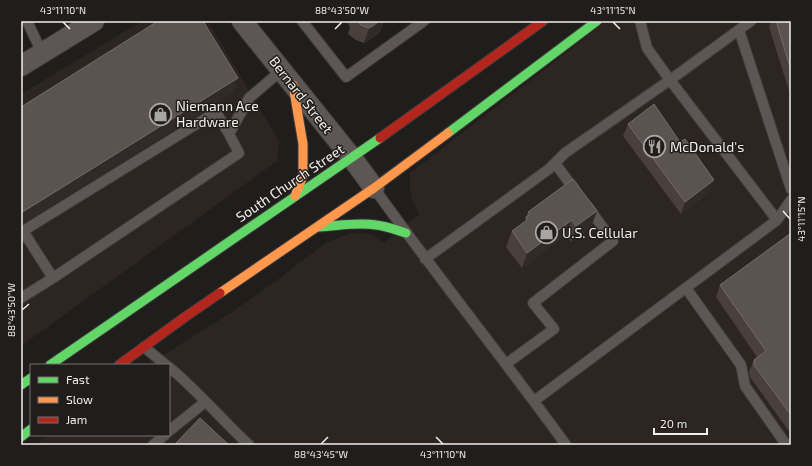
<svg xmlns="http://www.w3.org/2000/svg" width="812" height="466" font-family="'Exo 2',sans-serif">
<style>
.built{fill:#2d2521}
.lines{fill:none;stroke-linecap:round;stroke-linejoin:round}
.lane-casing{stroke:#3c3b3a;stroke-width:12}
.street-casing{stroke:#3c3b3a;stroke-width:22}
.fast-casing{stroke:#3c3b3a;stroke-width:11}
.slow-casing{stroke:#3c3b3a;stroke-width:11}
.jam-casing{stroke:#3c3b3a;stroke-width:11}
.lane{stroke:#5c5654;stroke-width:10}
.street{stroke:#5c5654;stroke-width:20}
.fast{stroke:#63d668;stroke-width:9}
.slow{stroke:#ff974d;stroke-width:9}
.jam{stroke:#b3261e;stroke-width:9}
.wall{fill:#49403d}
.shaded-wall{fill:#302b28}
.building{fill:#5b5350;stroke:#726b69}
.ticks{fill:none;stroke:#f1efee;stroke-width:1.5}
.labels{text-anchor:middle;stroke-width:3;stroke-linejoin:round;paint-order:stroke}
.street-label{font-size:14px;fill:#f1efee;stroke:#201d1c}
.poi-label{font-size:14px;fill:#f1efee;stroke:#201d1c;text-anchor:start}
.neatline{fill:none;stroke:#f1efee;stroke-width:1.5}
.ticks-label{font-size:10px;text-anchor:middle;fill:#f1efee}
</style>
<rect width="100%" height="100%" fill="#1f1e1d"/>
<path class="built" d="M 142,21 L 208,21 L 279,141 L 277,161 L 21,346 L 21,94 Z
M 607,21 L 791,21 L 791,445 L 35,445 L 49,435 L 169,435 L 169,365 L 148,365 L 206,328 L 229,314 L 272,284 L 327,242 L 351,233 L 371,234 L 384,243 L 419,214 L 412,199 L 410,189 L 410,173 Z"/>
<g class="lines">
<defs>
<path id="lane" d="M 27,21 L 42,53
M 302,21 L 346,77 L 424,21
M 739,30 L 791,189
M 555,163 L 576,192
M 374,188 C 436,275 503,358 566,445
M 777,220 L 791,200
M 425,259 L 549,169 L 565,153 L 670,80 L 751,21
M 53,278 L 23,231 L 216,112 L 229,134
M 686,288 L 741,365 L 745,386 L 785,443 L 788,445
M 21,298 L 53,278 L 239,153 L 229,134 L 249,98 L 282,70
M 144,347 L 166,365
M 506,364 L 554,329 L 533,303 L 613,241 L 587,206
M 169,367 C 198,391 222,420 249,445
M 534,401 L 777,220 L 670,80 L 647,48 L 640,21
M 169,431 L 205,402
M 153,445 L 165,435"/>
<path id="street" d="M 242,21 L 352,158 L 374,188
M 21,66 L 94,21"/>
<path id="fast" d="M 448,133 L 597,21
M 319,227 C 338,226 357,222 376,225 C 386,226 396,230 406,233
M 50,365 L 380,138
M 21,385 L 31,378
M 21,437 L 31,429"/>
<path id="slow" d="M 293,85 L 303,144 L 303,176 L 295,196
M 220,293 L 374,188 L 448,133"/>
<path id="jam" d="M 380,138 L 543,21
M 119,365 L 185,317 L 220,293"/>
</defs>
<use href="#lane" class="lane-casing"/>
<use href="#street" class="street-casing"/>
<use href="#fast" class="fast-casing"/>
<use href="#slow" class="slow-casing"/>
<use href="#jam" class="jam-casing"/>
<use href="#lane" class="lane"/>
<use href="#street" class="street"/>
<use href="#fast" class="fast"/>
<use href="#slow" class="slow"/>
<use href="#jam" class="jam"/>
</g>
<path class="wall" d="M 346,21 L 384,21 L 380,32 L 368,41 L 364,43 L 356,40 L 348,34 L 350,27 Z
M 771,21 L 791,21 L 791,97 L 769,27 Z
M 628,124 L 709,192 L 681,214 L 623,136 Z
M 597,211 L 591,227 L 571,242 L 566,235 L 522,268 L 506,247 L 512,231 L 524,223 L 528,212 Z
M 791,233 L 791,434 L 750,377 L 749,372 L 754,360 L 757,357 L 716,297 L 720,285 Z"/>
<path class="shaded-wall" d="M 378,21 L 384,21 L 380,32 L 368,41 L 364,43 L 369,28 Z
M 238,78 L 233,93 L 21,225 L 21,213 Z
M 714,180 L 709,192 L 681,214 L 685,202 Z
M 597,211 L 591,227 L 571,242 L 576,226 Z
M 572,220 L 566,235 L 522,268 L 527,253 Z"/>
<path class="building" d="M 158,21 L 203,21 L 238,78 L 21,213 L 21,107 Z
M 357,21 L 379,21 L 374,25 L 369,28 L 361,25 Z
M 776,21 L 791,21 L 791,70 Z
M 654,104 L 680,142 L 685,139 L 714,180 L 685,202 L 628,124 Z
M 573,179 L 597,211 L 576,226 L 572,220 L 527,253 L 512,231 L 527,220 L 526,217 L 530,214 L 528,212 Z
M 791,233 L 791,415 L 754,365 L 754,360 L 766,351 L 720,285 Z
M 200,418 L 229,445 L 174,445 Z"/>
<path class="ticks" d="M 63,22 L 70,29M 613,22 L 620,29M 335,29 L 342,22M 783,211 L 790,219M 22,310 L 29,304M 436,437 L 443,444M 321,444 L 328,437"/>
<defs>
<symbol id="shop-ring" viewBox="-11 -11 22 22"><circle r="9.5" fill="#201d1c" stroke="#a8a6a5" stroke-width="1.5"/><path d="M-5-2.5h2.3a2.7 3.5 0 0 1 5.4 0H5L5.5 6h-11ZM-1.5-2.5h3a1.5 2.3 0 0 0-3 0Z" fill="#a8a6a5"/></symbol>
<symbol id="restaurant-ring" viewBox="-11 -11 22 22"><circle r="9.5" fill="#201d1c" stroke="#a8a6a5" stroke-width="1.5"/><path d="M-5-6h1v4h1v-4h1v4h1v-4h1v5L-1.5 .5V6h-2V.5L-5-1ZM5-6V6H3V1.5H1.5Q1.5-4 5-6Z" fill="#a8a6a5"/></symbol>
</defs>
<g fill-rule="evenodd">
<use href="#shop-ring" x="148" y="102" width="25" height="25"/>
<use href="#restaurant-ring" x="642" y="134" width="25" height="25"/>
<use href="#shop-ring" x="534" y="220" width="25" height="25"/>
</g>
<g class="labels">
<g class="street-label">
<text transform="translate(301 95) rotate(52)" y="5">Bernard Street</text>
<text transform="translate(290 183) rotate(-34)" y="5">South Church Street</text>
</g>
<g class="poi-label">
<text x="176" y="111">Niemann Ace<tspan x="176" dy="16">Hardware</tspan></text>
<text x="670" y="152">McDonald's</text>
<text x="562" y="238">U.S. Cellular</text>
</g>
</g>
<rect width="812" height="466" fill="none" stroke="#201d1c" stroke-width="44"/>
<rect x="30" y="364" width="140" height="72" fill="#201d1c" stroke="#747170"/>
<rect x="38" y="377" width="20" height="6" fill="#63d668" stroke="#747170"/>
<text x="66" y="384" font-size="12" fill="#f1efee">Fast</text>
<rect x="38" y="397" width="20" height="6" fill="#ff974d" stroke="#747170"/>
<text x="66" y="404" font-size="12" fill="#f1efee">Slow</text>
<rect x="38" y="417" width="20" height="6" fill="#b3261e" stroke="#747170"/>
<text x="66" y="424" font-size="12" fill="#f1efee">Jam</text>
<path d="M654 428v6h53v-6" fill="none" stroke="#f1efee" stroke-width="2"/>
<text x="660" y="428" font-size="12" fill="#f1efee" stroke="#201d1c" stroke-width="3" paint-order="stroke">20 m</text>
<rect x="22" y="22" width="768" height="422" class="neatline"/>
<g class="ticks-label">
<text x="63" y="14">43°11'10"N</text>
<text x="342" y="14">88°43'50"W</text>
<text x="613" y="14">43°11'15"N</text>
<text transform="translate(801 219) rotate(-90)" y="4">43°11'15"N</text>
<text transform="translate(11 310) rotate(-90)" y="4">88°43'50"W</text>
<text x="321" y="458">88°43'45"W</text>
<text x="443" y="458">43°11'10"N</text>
</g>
</svg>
